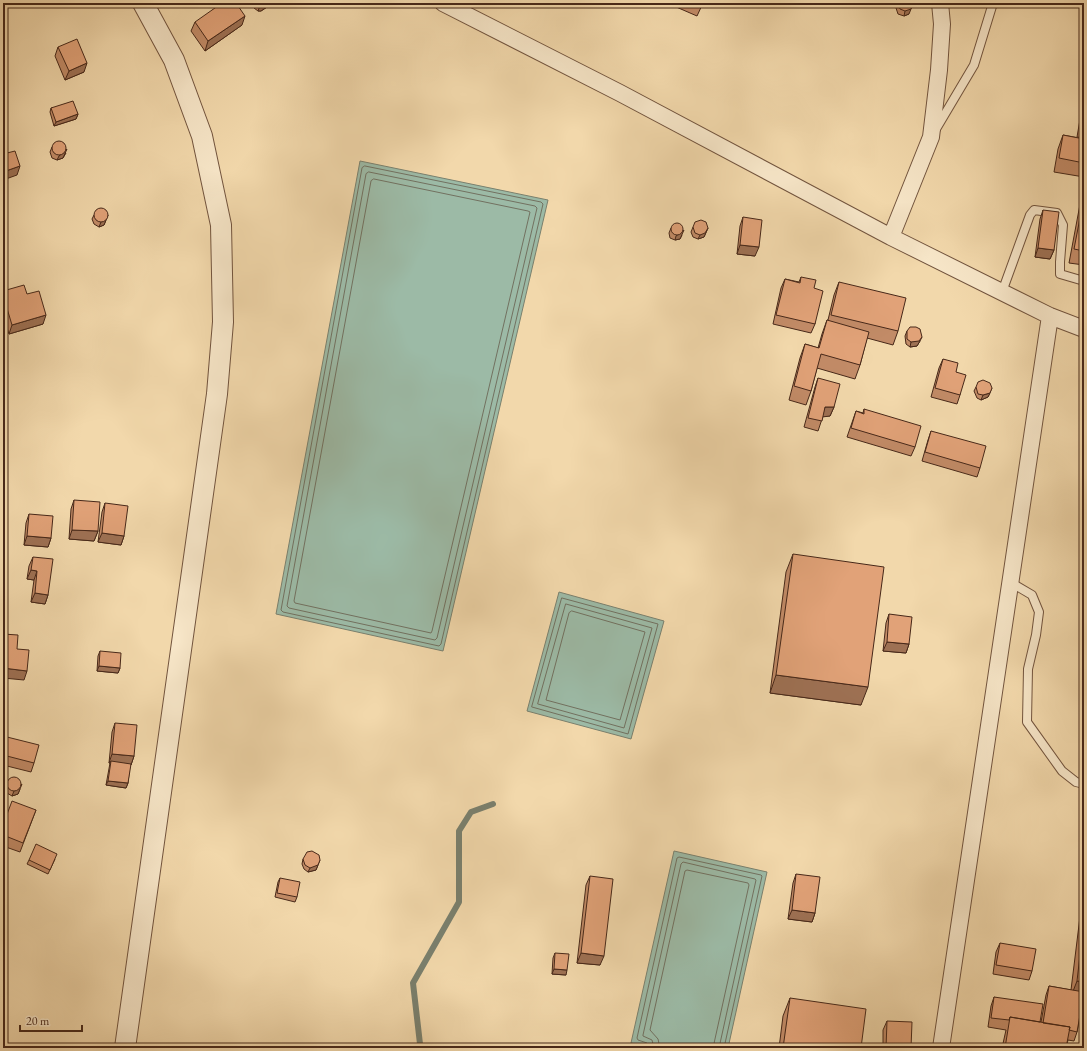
<svg xmlns="http://www.w3.org/2000/svg" width="1087" height="1051" font-family="'EB Garamond',serif">
<style>
.water{fill:#9cbaa6;stroke:#7a806e}
.lines{fill:none;stroke-linecap:round;stroke-linejoin:round}
.shore{stroke:#727160;stroke-width:1}
.stream{stroke:#7a806e;stroke-width:6}
.service-casing{stroke:#72543e;stroke-width:10}
.minor-casing{stroke:#72543e;stroke-width:18}
.tertiary-casing{stroke:#72543e;stroke-width:22}
.service{stroke:#f7e6c8;stroke-width:8}
.minor{stroke:#f7e6c8;stroke-width:16}
.tertiary{stroke:#f7e6c8;stroke-width:20}
.wall{fill:#c28b67;stroke:#472819}
.shaded-wall{fill:#9e7154;stroke:#472819}
.building{fill:#e1a278;stroke:#472819}
</style>
<rect width="100%" height="100%" fill="#f2d8ab"/>
<filter id="stains"><feTurbulence type="fractalNoise" baseFrequency=".005" numOctaves="4"/><feColorMatrix values="0 0 0 0 .2 0 0 0 0 .09 0 0 0 0 .02 0 0 0 .5 -.17"/></filter>
<radialGradient id="worn" r=".72"><stop offset=".6" stop-color="#630" stop-opacity="0"/><stop offset="1" stop-color="#630" stop-opacity=".3"/></radialGradient>
<path class="water" d="M 360,161 L 548,200 L 443,651 L 276,614 Z
M 559,592 L 664,621 L 631,739 L 527,711 Z
M 674,851 L 767,872 L 728,1048 L 654,1048 L 631,1043 Z"/>
<g class="lines">
<path class="shore" d="M 365,166 L 541,202 L 543,204 L 441,644 L 439,646 L 283,612 L 281,610 L 362,168 Z
M 369,172 L 535,206 L 537,208 L 437,638 L 435,640 L 289,608 L 287,606 L 366,174 Z
M 374,179 L 528,211 L 530,212 L 432,631 L 431,633 L 295,603 L 294,601 L 371,181 Z
M 562,598 L 658,624 L 628,734 L 532,707 Z
M 566,604 L 652,628 L 624,728 L 538,704 Z
M 572,611 L 645,632 L 620,720 L 546,700 L 569,613 Z
M 649,1048 L 647,1043 L 638,1040 L 637,1038 L 677,858 L 679,857 L 761,875 L 762,876 L 724,1048
M 654,1048 L 652,1040 L 643,1036 L 643,1035 L 681,864 L 683,862 L 755,879 L 756,880 L 719,1048
M 660,1048 L 658,1039 L 650,1030 L 685,871 L 687,870 L 748,883 L 749,885 L 713,1048"/>
<path class="stream" d="M 418,1048 L 420,1044 L 413,983 L 459,902 L 459,831 L 471,812 L 493,804"/>
<defs>
<path id="service" d="M 936,129 L 974,65 L 993,3
M 1002,292 L 1030,215 L 1034,210 L 1057,213 L 1063,225 L 1060,262 L 1060,274 L 1084,281
M 1010,582 L 1032,595 L 1039,612 L 1036,635 L 1028,669 L 1027,722 L 1062,771 L 1076,782 L 1084,784"/>
<path id="minor" d="M 443,3 L 620,93 L 891,237 L 1050,316 L 1084,329
M 891,237 L 931,137 L 939,70 L 942,24 L 940,3
M 941,1048 L 1050,316"/>
<path id="tertiary" d="M 125,1048 L 217,394 L 223,322 L 221,225 L 202,136 L 174,60 L 143,3"/>
</defs>
<use href="#service" class="service-casing"/>
<use href="#minor" class="minor-casing"/>
<use href="#tertiary" class="tertiary-casing"/>
<use href="#service" class="service"/>
<use href="#minor" class="minor"/>
<use href="#tertiary" class="tertiary"/>
</g>
<path class="wall" d="M 251,3 L 268,3 L 267,7 L 261,11 L 258,11 L 254,8 Z
M 667,3 L 703,3 L 697,16 Z
M 898,3 L 909,14 L 904,16 L 898,14 L 896,8 Z
M 195,22 L 242,25 L 205,51 L 191,31 Z
M 58,47 L 84,72 L 65,80 L 55,56 Z
M 1084,96 L 1084,138 L 1077,137 Z
M 51,108 L 78,114 L 76,119 L 54,126 L 50,112 Z
M 1063,135 L 1084,139 L 1084,177 L 1054,172 L 1058,149 Z
M 52,147 L 66,153 L 63,158 L 57,160 L 52,158 L 50,152 Z
M 1084,183 L 1084,265 L 1069,263 Z
M 1043,210 L 1054,250 L 1050,259 L 1035,257 L 1040,219 Z
M 94,215 L 108,215 L 104,225 L 99,227 L 94,224 L 92,219 Z
M 743,217 L 755,256 L 737,254 L 740,226 Z
M 693,227 L 708,228 L 704,237 L 698,239 L 693,237 L 691,232 Z
M 671,228 L 682,235 L 680,239 L 675,240 L 670,238 L 669,233 Z
M 801,277 L 814,288 L 815,324 L 811,333 L 773,324 L 781,288 L 785,279 L 799,282 Z
M 839,282 L 898,331 L 893,345 L 867,338 L 860,365 L 855,379 L 817,368 L 811,391 L 806,405 L 789,400 L 800,358 L 805,344 L 818,348 L 822,334 L 827,320 L 828,320 L 834,295 Z
M 3,291 L 27,294 L 43,324 L 9,334 L 3,315 Z
M 907,331 L 920,341 L 917,346 L 910,347 L 906,344 L 905,336 Z
M 943,359 L 956,372 L 960,395 L 957,404 L 931,397 L 939,368 Z
M 818,378 L 834,407 L 830,416 L 823,416 L 818,431 L 804,427 L 815,387 Z
M 976,387 L 992,388 L 988,397 L 981,400 L 977,398 L 974,391 Z
M 864,409 L 915,447 L 911,456 L 847,437 L 856,411 L 863,413 Z
M 931,431 L 980,468 L 977,477 L 922,461 L 928,440 Z
M 74,500 L 98,531 L 94,541 L 69,539 L 71,509 Z
M 105,503 L 124,536 L 121,545 L 98,542 L 102,512 Z
M 29,514 L 51,538 L 48,547 L 24,545 L 26,523 Z
M 793,554 L 861,705 L 770,693 L 786,572 Z
M 33,557 L 48,595 L 45,604 L 31,602 L 34,580 L 27,579 L 29,566 Z
M 889,614 L 909,644 L 906,653 L 883,651 L 886,623 Z
M 100,651 L 120,668 L 118,673 L 97,671 L 98,656 Z
M 115,723 L 134,756 L 131,765 L 130,765 L 128,783 L 126,788 L 106,785 L 110,763 L 109,763 L 112,732 Z
M 7,737 L 34,763 L 31,772 L 3,765 L 3,747 Z
M 7,783 L 20,789 L 18,794 L 12,796 L 7,793 L 5,788 Z
M 36,810 L 20,852 L 3,846 L 3,825 Z
M 55,859 L 48,874 L 27,864 L 29,860 Z
M 303,859 L 318,865 L 316,870 L 308,872 L 304,869 L 302,864 Z
M 796,874 L 815,913 L 812,922 L 788,919 L 793,883 Z
M 590,876 L 600,965 L 577,963 L 586,885 Z
M 280,878 L 297,897 L 295,902 L 275,897 L 278,882 Z
M 1084,884 L 1084,1000 L 1083,1000 L 1077,1032 L 1074,1041 L 1068,1040 L 1066,1048 L 1002,1048 L 1006,1030 L 988,1027 L 991,1006 L 994,997 L 1041,1022 L 1046,995 L 1049,986 L 1071,990 Z
M 1000,943 L 1032,971 L 1029,980 L 993,974 L 996,952 Z
M 555,953 L 566,975 L 552,974 L 553,958 Z
M 790,998 L 861,1048 L 779,1048 L 783,1016 Z
M 887,1021 L 911,1048 L 883,1048 L 883,1030 Z"/>
<path class="shaded-wall" d="M 261,3 L 268,3 L 267,7 L 261,11 L 258,11 Z
M 913,4 L 909,14 L 904,16 L 905,11 Z
M 245,16 L 242,25 L 205,51 L 208,41 Z
M 87,63 L 84,72 L 65,80 L 69,71 Z
M 78,114 L 76,119 L 54,126 L 56,122 Z
M 67,149 L 63,158 L 57,160 L 59,156 Z
M 20,166 L 17,175 L 3,180 L 3,172 Z
M 108,215 L 104,225 L 99,227 L 101,222 Z
M 708,228 L 704,237 L 698,239 L 700,235 Z
M 684,230 L 680,239 L 675,240 L 676,236 Z
M 7,237 L 6,242 L 3,247 L 3,243 Z
M 740,245 L 759,247 L 755,256 L 737,254 Z
M 1038,248 L 1054,250 L 1050,259 L 1035,257 Z
M 46,315 L 43,324 L 9,334 L 12,325 Z
M 922,337 L 920,341 L 917,346 L 910,347 L 911,342 Z
M 990,393 L 988,397 L 981,400 L 983,395 Z
M 825,407 L 834,407 L 830,416 L 822,417 Z
M 72,530 L 98,531 L 94,541 L 69,539 Z
M 102,533 L 124,536 L 121,545 L 98,542 Z
M 27,536 L 51,538 L 48,547 L 24,545 Z
M 31,570 L 37,571 L 34,580 L 27,579 Z
M 35,593 L 48,595 L 45,604 L 31,602 Z
M 887,642 L 909,644 L 906,653 L 883,651 Z
M 99,666 L 120,668 L 118,673 L 97,671 Z
M 3,668 L 27,671 L 24,680 L 3,678 Z
M 776,675 L 868,687 L 861,705 L 770,693 Z
M 112,754 L 134,756 L 131,765 L 111,763 L 111,761 L 110,763 L 109,763 Z
M 108,781 L 128,783 L 126,788 L 106,785 Z
M 22,784 L 18,794 L 12,796 L 14,791 Z
M 320,860 L 316,870 L 308,872 L 310,868 Z
M 792,910 L 815,913 L 812,922 L 788,919 Z
M 581,953 L 604,956 L 600,965 L 577,963 Z
M 554,969 L 567,970 L 566,975 L 552,974 Z
M 1077,981 L 1084,982 L 1084,1000 L 1070,999 Z"/>
<path class="building" d="M 222,3 L 236,3 L 245,16 L 208,41 L 195,22 Z
M 898,3 L 913,3 L 913,4 L 911,9 L 905,11 L 900,9 Z
M 77,39 L 87,63 L 69,71 L 58,47 Z
M 73,101 L 78,114 L 56,122 L 51,108 Z
M 1084,106 L 1084,128 L 1080,128 Z
M 1063,135 L 1084,139 L 1084,163 L 1059,158 Z
M52 148a7 7 0 1 1 14 0a7 7 0 1 1-14 0Z
M 15,151 L 20,166 L 3,172 L 3,154 Z
M 1084,197 L 1084,251 L 1074,249 Z
M94 215a7 7 0 1 1 14 0a7 7 0 1 1-14 0Z
M 1043,210 L 1059,212 L 1054,250 L 1038,248 Z
M 743,217 L 762,220 L 759,247 L 740,245 Z
M 701,220 L 706,222 L 708,228 L 705,233 L 700,235 L 695,233 L 693,227 L 695,222 Z
M671 229a6 6 0 1 1 12 0a6 6 0 1 1-12 0Z
M 3,230 L 6,232 L 7,237 L 5,242 L 3,243 Z
M 801,277 L 816,280 L 814,288 L 823,291 L 815,324 L 776,315 L 785,279 L 800,283 Z
M 839,282 L 906,298 L 898,331 L 831,315 Z
M 24,285 L 27,294 L 39,291 L 46,315 L 12,325 L 3,295 L 3,291 Z
M 827,320 L 869,332 L 860,365 L 821,354 L 811,391 L 794,386 L 805,344 L 819,348 Z
M 910,327 L 916,327 L 920,329 L 922,337 L 919,341 L 911,342 L 907,339 L 907,331 Z
M 943,359 L 958,363 L 956,372 L 966,375 L 960,395 L 935,388 Z
M 818,378 L 840,384 L 834,407 L 825,407 L 822,421 L 808,418 Z
M 983,380 L 990,383 L 992,388 L 990,393 L 983,395 L 978,394 L 976,387 L 978,382 Z
M 864,409 L 921,426 L 915,447 L 851,428 L 856,411 L 864,414 Z
M 931,431 L 986,446 L 980,468 L 925,452 Z
M 74,500 L 100,502 L 98,531 L 72,530 Z
M 105,503 L 128,506 L 124,536 L 102,533 Z
M 29,514 L 53,516 L 51,538 L 27,536 Z
M 793,554 L 884,567 L 868,687 L 776,675 Z
M 33,557 L 53,559 L 48,595 L 35,593 L 37,571 L 31,570 Z
M 889,614 L 912,617 L 909,644 L 887,642 Z
M 3,634 L 18,635 L 17,649 L 29,650 L 27,671 L 3,668 Z
M 100,651 L 121,653 L 120,668 L 99,666 Z
M 115,723 L 137,725 L 134,756 L 112,754 Z
M 7,737 L 39,745 L 34,763 L 3,755 L 3,752 Z
M 111,761 L 131,764 L 128,783 L 108,781 Z
M7 784a7 7 0 1 1 14 0a7 7 0 1 1-14 0Z
M 12,801 L 36,810 L 23,843 L 3,835 L 3,825 Z
M 36,844 L 57,854 L 50,870 L 29,860 Z
M 312,851 L 319,855 L 320,860 L 318,865 L 310,868 L 305,865 L 303,859 L 307,852 Z
M 796,874 L 820,877 L 815,913 L 792,910 Z
M 590,876 L 613,879 L 604,956 L 581,953 Z
M 280,878 L 300,882 L 297,897 L 277,893 Z
M 1084,920 L 1084,982 L 1077,981 Z
M 1000,943 L 1036,949 L 1032,971 L 996,965 Z
M 555,953 L 569,954 L 567,970 L 554,969 Z
M 1049,986 L 1084,992 L 1077,1032 L 1069,1030 L 1070,1027 L 1043,1023 Z
M 994,997 L 1043,1004 L 1040,1022 L 1010,1017 L 1009,1020 L 991,1018 Z
M 790,998 L 866,1009 L 861,1048 L 783,1048 Z
M 1010,1017 L 1070,1027 L 1066,1048 L 1005,1048 Z
M 887,1021 L 912,1022 L 911,1048 L 886,1048 Z"/>
<rect width="1087" height="1051" fill="none" stroke="#f2d8ab" stroke-width="16"/>
<rect x="4" y="4" width="1079" height="1043" fill="none" stroke="#472819" stroke-width="2"/>
<rect x="8" y="8" width="1071" height="1035" fill="none" stroke="#472819"/>
<path d="M20 1025v6h62v-6" fill="none" stroke="#472819" stroke-width="2"/>
<text x="26" y="1025" font-size="12" fill="#472819" stroke="#f7e6c8" stroke-width="3" paint-order="stroke">20 m</text>
<rect width="100%" height="100%" filter="url(#stains)"/>
<rect width="100%" height="100%" fill="url(#worn)"/>
</svg>
